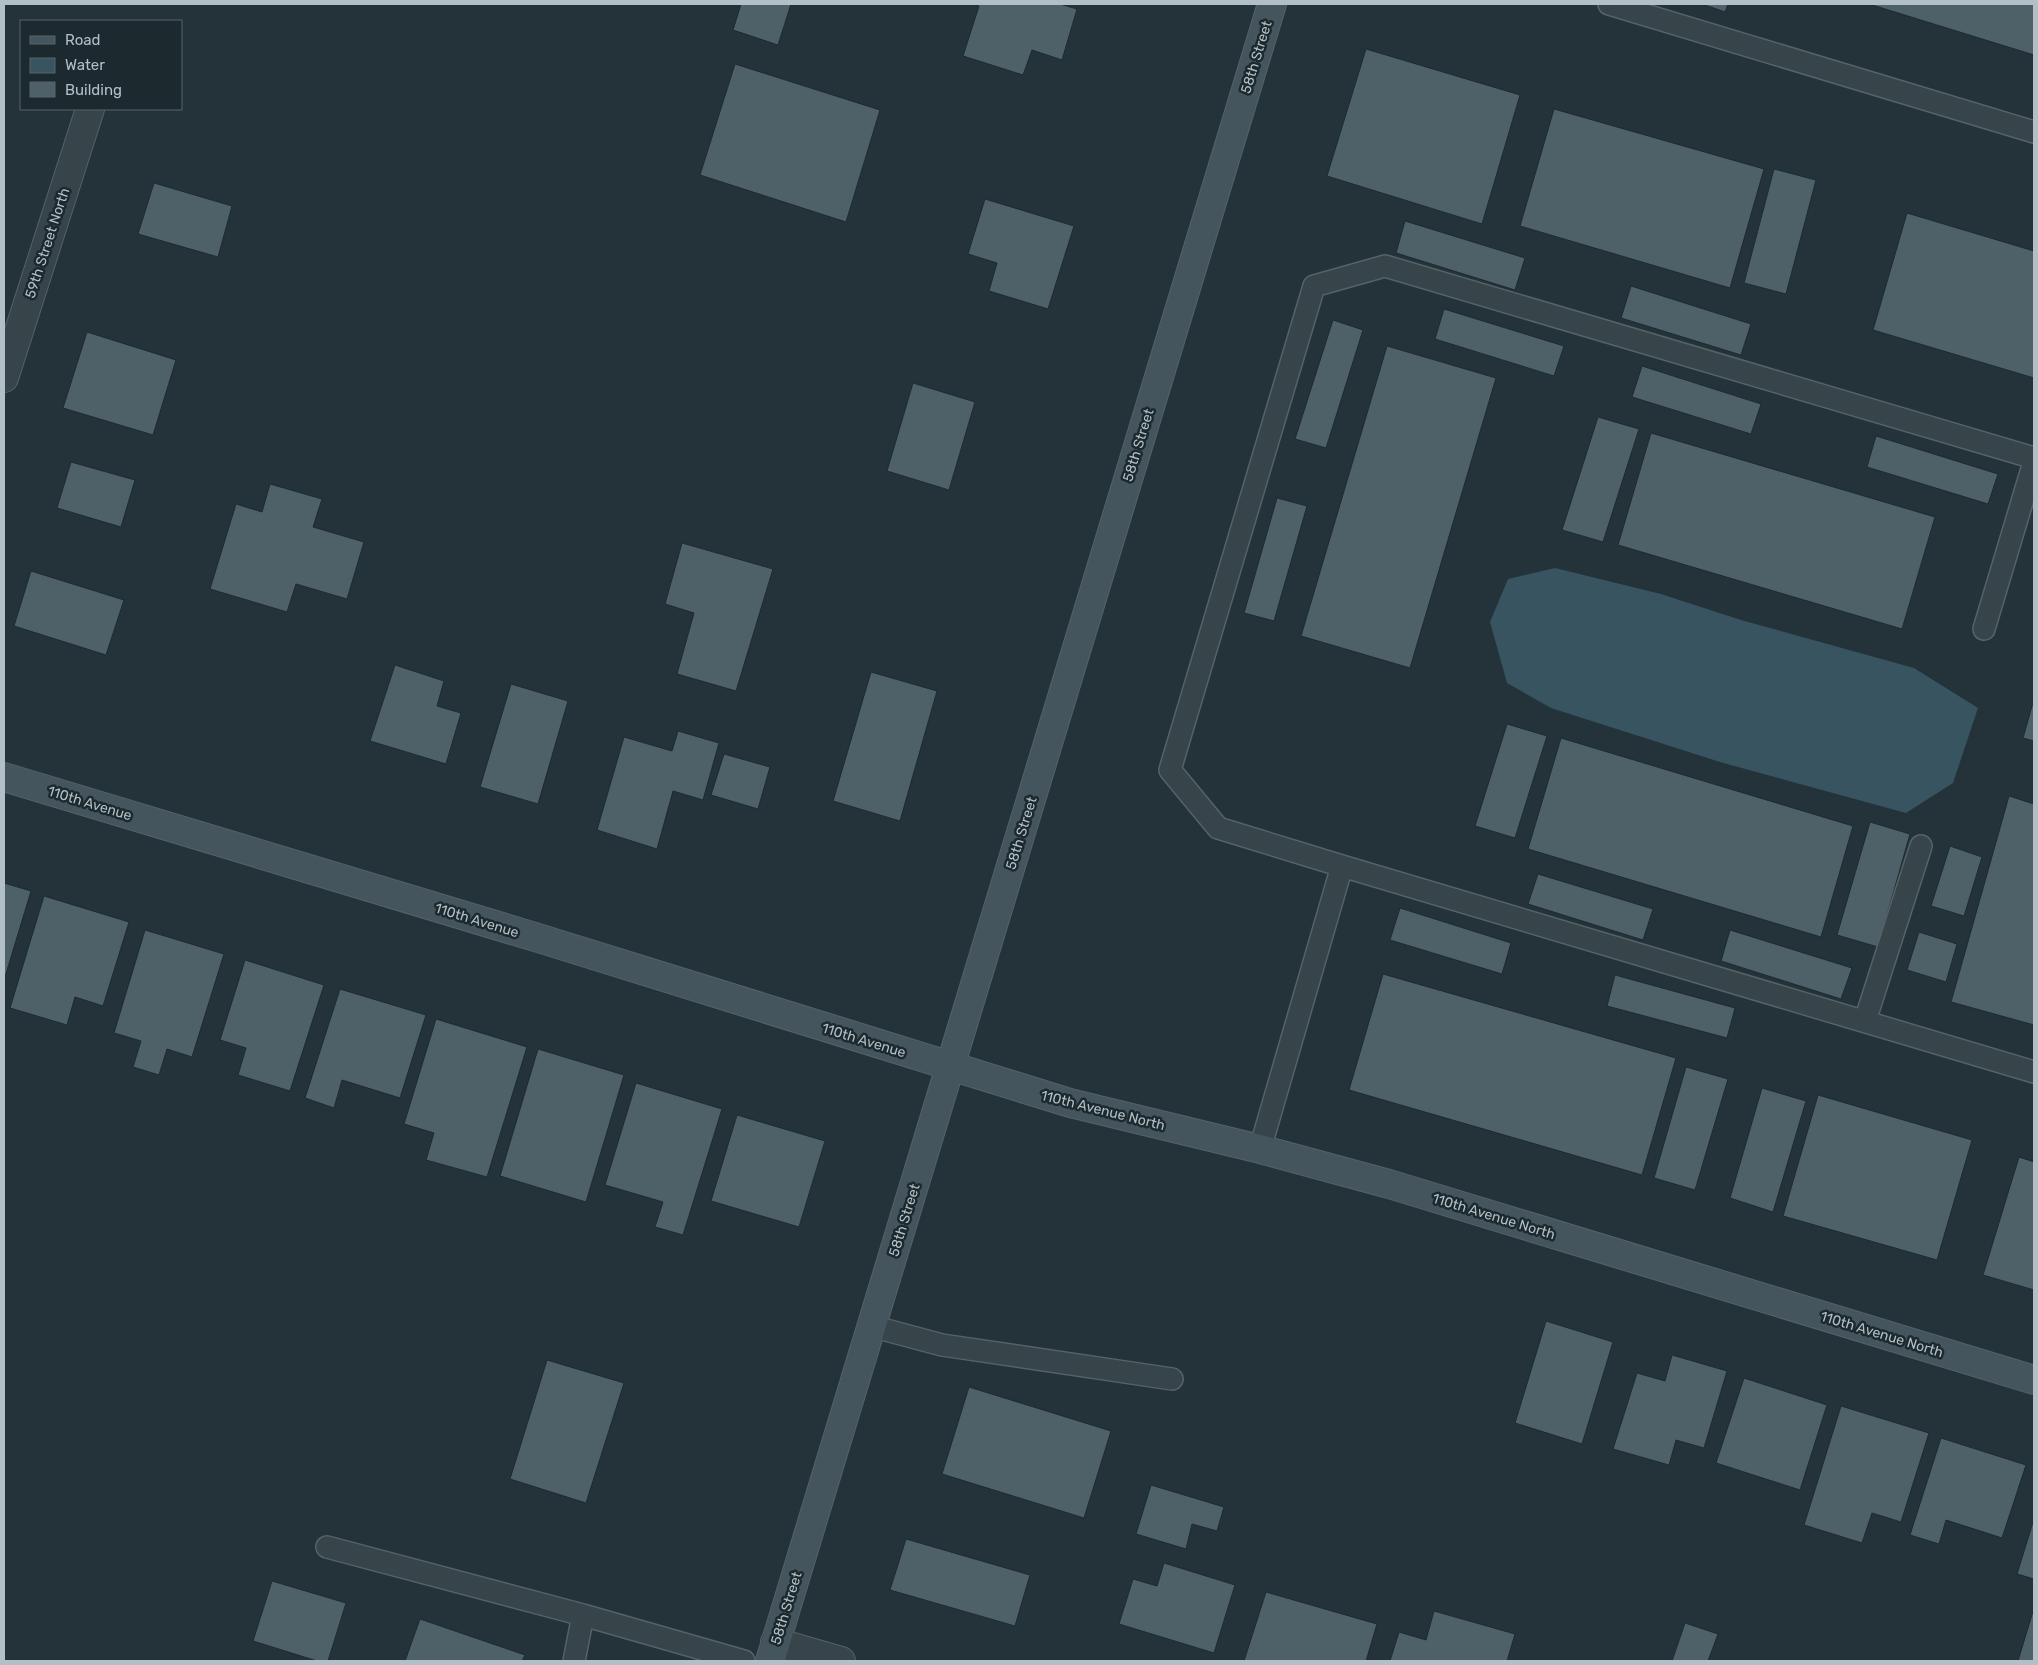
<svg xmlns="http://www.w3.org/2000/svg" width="2038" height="1665" font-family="Rubik,sans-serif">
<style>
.water{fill:#375460}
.building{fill:#4e6068;stroke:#1e2b31}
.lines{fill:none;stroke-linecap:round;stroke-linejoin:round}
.lane-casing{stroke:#556268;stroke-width:24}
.street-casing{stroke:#556268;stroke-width:30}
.secondary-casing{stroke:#556268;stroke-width:30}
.lane{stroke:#37444a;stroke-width:21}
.street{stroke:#37444a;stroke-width:28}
.secondary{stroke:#45555d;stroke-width:28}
.labels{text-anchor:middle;stroke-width:5;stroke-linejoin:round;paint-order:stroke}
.street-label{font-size:14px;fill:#b2bfc6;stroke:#1c292f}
</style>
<rect width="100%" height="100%" fill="#233339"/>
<path class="water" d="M 1555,568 L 1661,594 L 1741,620 L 1914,668 L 1978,708 L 1953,783 L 1906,813 L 1720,762 L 1551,708 L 1507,683 L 1490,622 L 1508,579 Z"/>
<path class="building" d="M 741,4 L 791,4 L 778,45 L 733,30 Z
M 973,4 L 1060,4 L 1077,9 L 1062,60 L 1032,50 L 1023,75 L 963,56 L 979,6 Z
M 1702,4 L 1728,4 L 1725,12 Z
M 1869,4 L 2034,4 L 2034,55 Z
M 1366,49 L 1520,95 L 1482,224 L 1327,176 Z
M 735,64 L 880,110 L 846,222 L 700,175 Z
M 1554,109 L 1764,169 L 1730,288 L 1520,226 Z
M 1774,169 L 1816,180 L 1786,294 L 1744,283 Z
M 154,183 L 232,206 L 218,257 L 138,234 Z
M 985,199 L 1074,226 L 1048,309 L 989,291 L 997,263 L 968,254 Z
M 1907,213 L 2034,251 L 2034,378 L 1873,330 Z
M 1405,221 L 1525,258 L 1515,290 L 1396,253 Z
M 1631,286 L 1751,324 L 1741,355 L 1621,318 Z
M 1444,309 L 1564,346 L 1554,376 L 1435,339 Z
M 1333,320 L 1363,330 L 1326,448 L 1295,439 Z
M 87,332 L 176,360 L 153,435 L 63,408 Z
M 1387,346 L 1496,378 L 1410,668 L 1301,636 Z
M 1642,366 L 1761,404 L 1751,434 L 1632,397 Z
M 913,383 L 975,402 L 949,490 L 887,471 Z
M 1598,417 L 1639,429 L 1603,542 L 1562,530 Z
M 1651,433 L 1935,517 L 1902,629 L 1618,545 Z
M 1876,436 L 1998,474 L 1988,504 L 1867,467 Z
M 71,462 L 135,480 L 121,527 L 57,508 Z
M 270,484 L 322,499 L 313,527 L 364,542 L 347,599 L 296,584 L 287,612 L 210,589 L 236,504 L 262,512 Z
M 1277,498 L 1307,506 L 1274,621 L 1244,613 Z
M 682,543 L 773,569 L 736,691 L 677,674 L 694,613 L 665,604 Z
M 31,571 L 124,600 L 106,655 L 14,626 Z
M 395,665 L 444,681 L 437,706 L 461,713 L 446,764 L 370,741 Z
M 871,672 L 937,691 L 900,821 L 833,801 Z
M 511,684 L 568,701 L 538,804 L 480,787 Z
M 2034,699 L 2034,741 L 2023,738 Z
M 1507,724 L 1547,736 L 1515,838 L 1475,826 Z
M 678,731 L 719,743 L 703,800 L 673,791 L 657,849 L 597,830 L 624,737 L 672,751 Z
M 1561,738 L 1853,826 L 1821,937 L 1528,849 Z
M 724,754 L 770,767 L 758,809 L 711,795 Z
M 2009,796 L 2034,804 L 2034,1025 L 1951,1002 Z
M 1870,822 L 1910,834 L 1878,947 L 1837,935 Z
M 1950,846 L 1982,857 L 1964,916 L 1931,906 Z
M 1538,874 L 1653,909 L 1643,940 L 1528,904 Z
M 4,883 L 31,891 L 5,977 L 4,977 Z
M 44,896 L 129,922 L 103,1006 L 75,997 L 67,1025 L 10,1008 Z
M 1400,908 L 1511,943 L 1502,974 L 1390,940 Z
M 145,930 L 224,954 L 192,1057 L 167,1049 L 159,1075 L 133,1067 L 141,1041 L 114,1033 Z
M 1730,930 L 1852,968 L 1841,999 L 1721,961 Z
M 1919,932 L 1957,944 L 1946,982 L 1907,970 Z
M 245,960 L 324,985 L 290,1091 L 238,1075 L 246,1048 L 220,1040 Z
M 1383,974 L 1676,1058 L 1642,1175 L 1349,1090 Z
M 1615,975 L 1735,1008 L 1727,1038 L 1607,1006 Z
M 340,989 L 426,1015 L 400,1098 L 342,1080 L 334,1108 L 305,1098 Z
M 436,1019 L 527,1047 L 487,1177 L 426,1160 L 434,1133 L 404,1124 Z
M 538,1049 L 624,1075 L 586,1202 L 500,1176 Z
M 1686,1067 L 1728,1079 L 1695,1190 L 1654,1178 Z
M 636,1083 L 722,1109 L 683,1235 L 655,1227 L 663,1202 L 605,1185 Z
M 1762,1088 L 1806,1101 L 1773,1212 L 1730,1198 Z
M 1818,1095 L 1972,1140 L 1937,1260 L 1783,1216 Z
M 737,1115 L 825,1141 L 799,1227 L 711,1201 Z
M 2019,1157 L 2034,1162 L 2034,1290 L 1983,1275 Z
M 1546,1321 L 1613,1342 L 1582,1444 L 1515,1423 Z
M 1672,1355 L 1727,1371 L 1704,1448 L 1676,1440 L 1669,1465 L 1613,1449 L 1637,1373 L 1665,1381 Z
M 547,1360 L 624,1383 L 586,1503 L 510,1479 Z
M 1744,1378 L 1827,1405 L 1800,1490 L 1716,1463 Z
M 969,1387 L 1111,1431 L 1084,1518 L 942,1474 Z
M 1841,1406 L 1929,1433 L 1901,1522 L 1872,1513 L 1862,1543 L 1804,1525 Z
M 1941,1438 L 2026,1465 L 2002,1538 L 1946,1520 L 1939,1544 L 1910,1535 Z
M 1151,1485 L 1224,1507 L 1217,1531 L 1192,1524 L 1186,1549 L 1136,1534 Z
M 2034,1519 L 2034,1579 L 2017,1574 Z
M 906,1539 L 1030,1575 L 1015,1626 L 890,1590 Z
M 1164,1563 L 1235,1585 L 1214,1653 L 1119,1624 L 1133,1579 L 1157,1586 Z
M 272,1581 L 346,1603 L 328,1661 L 317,1661 L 253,1641 Z
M 1266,1592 L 1377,1624 L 1366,1661 L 1244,1661 Z
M 2034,1608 L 2034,1661 L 2018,1661 Z
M 1434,1611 L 1515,1634 L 1507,1661 L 1390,1661 L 1399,1632 L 1426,1640 Z
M 420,1619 L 525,1655 L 522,1661 L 405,1661 Z
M 1685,1623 L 1718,1634 L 1708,1661 L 1672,1661 Z"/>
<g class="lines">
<defs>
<path id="lane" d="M 1609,4 L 2034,132
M 1984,629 L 2034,462
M 1342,866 L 1218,828 L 1170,770 L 1314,286 L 1385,266 L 2034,458
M 1865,1021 L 1921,846
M 1260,1149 L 1342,866 L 2034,1072
M 871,1326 L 942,1345 L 1172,1379
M 327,1547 L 583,1615 L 574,1661
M 583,1615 L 744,1661"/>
<path id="street" d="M 4,378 L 90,109
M 775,1642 L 841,1661"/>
<path id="secondary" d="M 4,777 L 535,937 L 1070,1103 L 1260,1149 L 1389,1184 L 2034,1380
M 770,1661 L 1272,4"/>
</defs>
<use href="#lane" class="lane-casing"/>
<use href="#street" class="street-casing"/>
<use href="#secondary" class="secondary-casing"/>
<use href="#lane" class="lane"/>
<use href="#street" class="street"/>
<use href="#secondary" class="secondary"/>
</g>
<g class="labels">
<g class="street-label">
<text transform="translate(1256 57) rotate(-73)" y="5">58th Street</text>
<text transform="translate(47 243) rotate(-72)" y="5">59th Street North</text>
<text transform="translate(1138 445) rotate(-73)" y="5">58th Street</text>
<text transform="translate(90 803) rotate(17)" y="5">110th Avenue</text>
<text transform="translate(1021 833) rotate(-73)" y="5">58th Street</text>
<text transform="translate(477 920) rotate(17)" y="5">110th Avenue</text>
<text transform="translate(864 1040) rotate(17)" y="5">110th Avenue</text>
<text transform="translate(1103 1110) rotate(14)" y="5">110th Avenue North</text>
<text transform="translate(1494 1216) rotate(17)" y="5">110th Avenue North</text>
<text transform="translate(904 1220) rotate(-73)" y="5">58th Street</text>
<text transform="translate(1882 1334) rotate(17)" y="5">110th Avenue North</text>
<text transform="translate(786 1608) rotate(-73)" y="5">58th Street</text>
</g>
</g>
<rect width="2038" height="1665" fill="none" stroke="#b2bfc6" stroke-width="10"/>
<rect x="20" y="20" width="162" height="90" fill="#1c292f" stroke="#58656b"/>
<rect x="30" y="36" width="25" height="8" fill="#45555d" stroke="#58656b"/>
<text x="65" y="45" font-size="15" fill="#b2bfc6">Road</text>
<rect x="30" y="58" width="25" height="15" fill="#375460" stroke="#58656b"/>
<text x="65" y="70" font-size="15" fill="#b2bfc6">Water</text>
<rect x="30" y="82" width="25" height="15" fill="#4e6068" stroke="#58656b"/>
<text x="65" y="95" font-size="15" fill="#b2bfc6">Building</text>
</svg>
